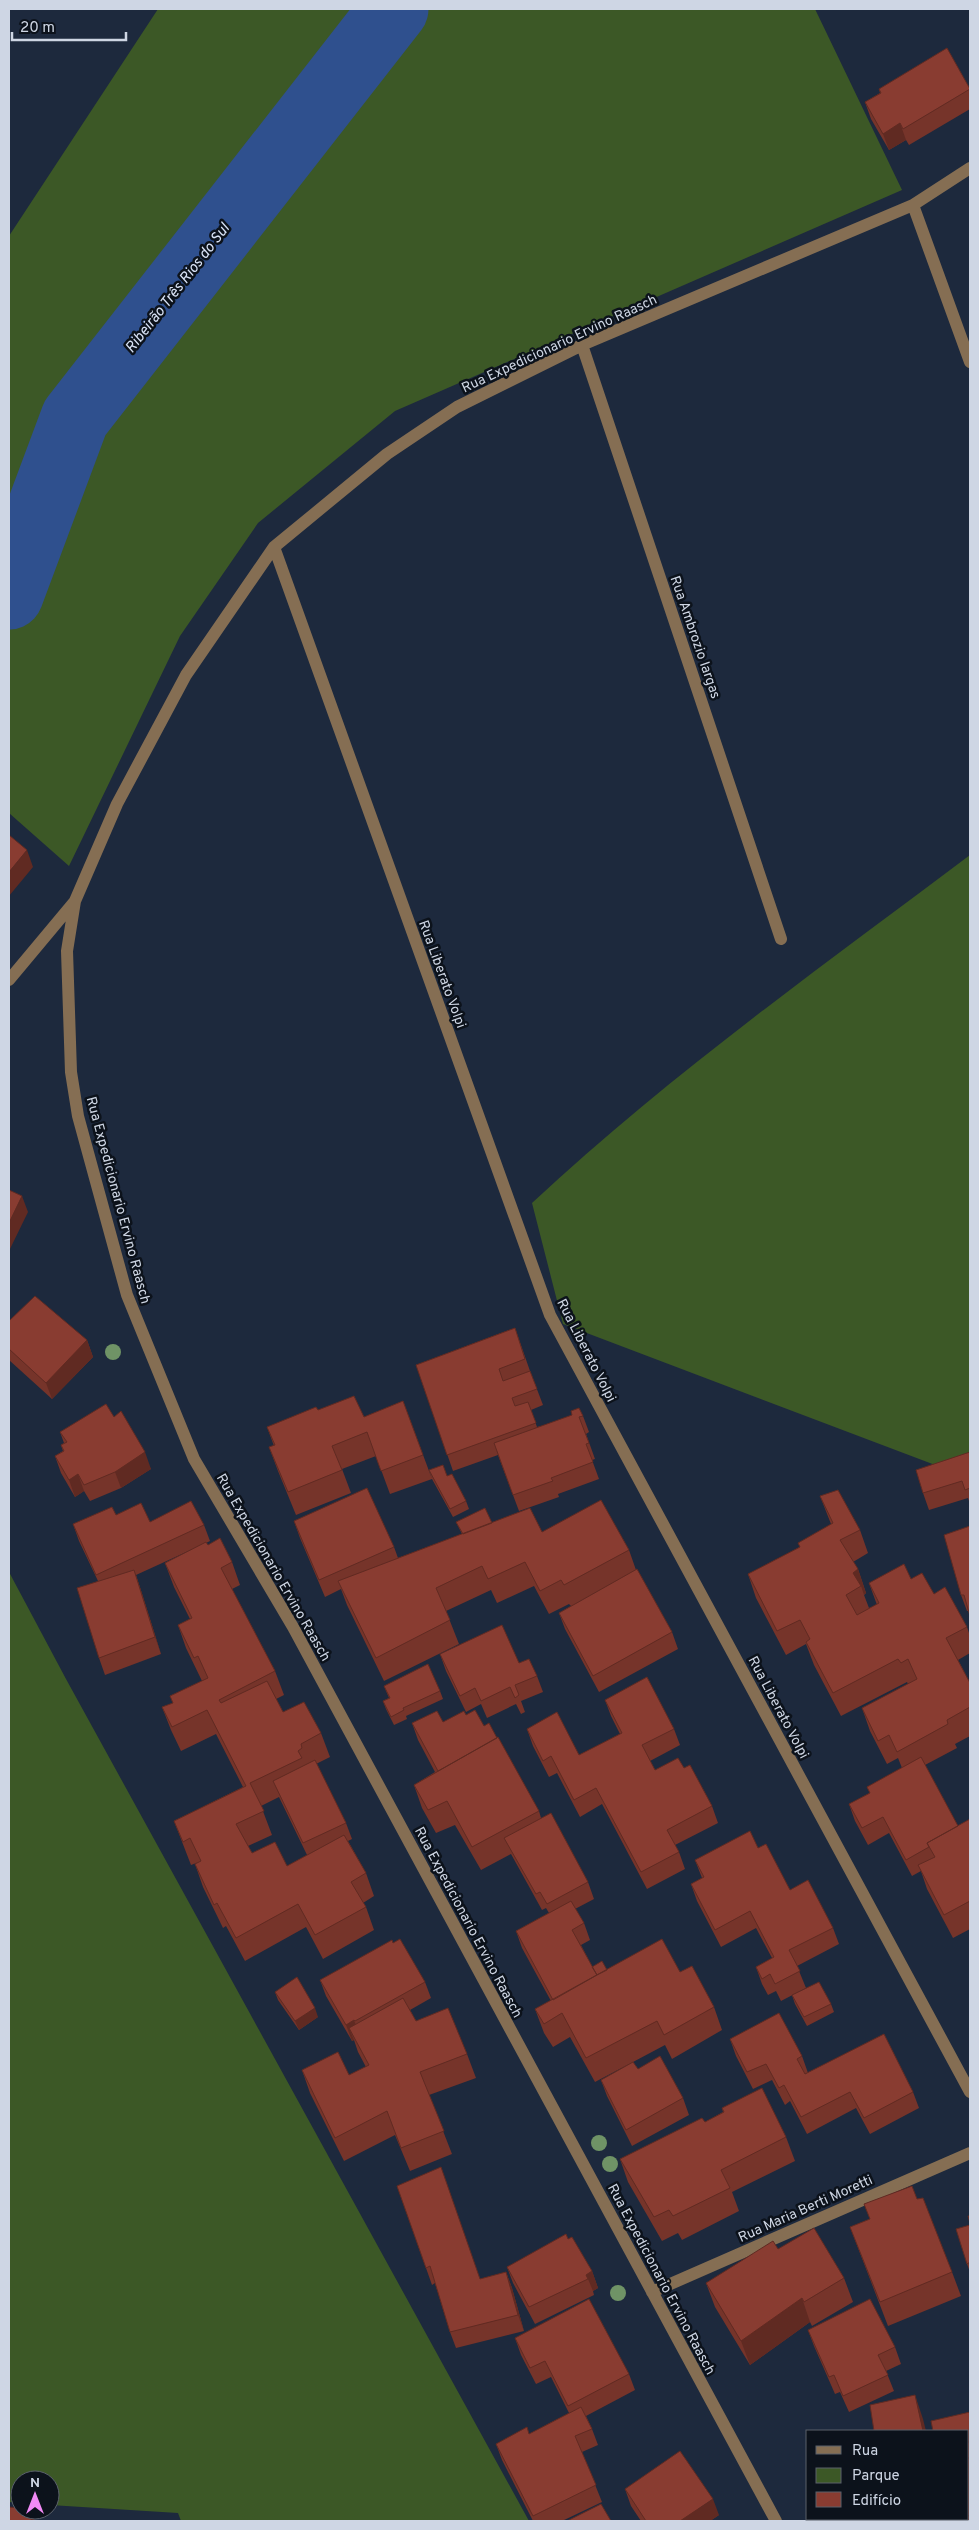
<svg xmlns="http://www.w3.org/2000/svg" width="979" height="2530" font-family="Overpass,sans-serif">
<style>
.green{fill:#3c5826}
.lines{fill:none;stroke-linecap:round;stroke-linejoin:round}
.river{stroke:#2f508e;stroke-width:69}
.minor{stroke:#856e53;stroke-width:12}
.tree{fill:#6f9366}
.wall{fill:#76342a;fill-rule:evenodd}
.shaded-wall{fill:#602a22}
.building{fill:#893c31;stroke:#602a22}
.labels{text-anchor:middle;stroke-width:5;stroke-linejoin:round;paint-order:stroke}
.street-label{font-size:14px;fill:#ced6e4;stroke:#0c121b}
.water-label{font-size:15px;font-style:italic;fill:#dae4f7;stroke:#0c121b}
</style>
<rect width="100%" height="100%" fill="#1d293d"/>
<path class="green" d="M 158,9 L 815,9 L 902,190 L 395,411 L 258,523 L 180,636 L 69,866 L 9,813 L 9,236 Z
M 970,855 L 970,1464 L 951,1471 L 563,1324 L 532,1203 C 668,1076 821,967 970,855 Z
M 9,1572 L 66,1679 L 529,2521 L 181,2521 L 178,2513 L 50,2505 L 50,2480 L 20,2480 L 20,2503 L 9,2502 Z"/>
<g class="lines">
<path class="river" d="M 9,595 L 75,418 L 394,9"/>
<path class="minor" d="M 913,205 L 970,362
M 582,345 L 781,939
M 274,547 L 550,1315 L 970,2092
M 9,980 L 75,901
M 652,2292 L 970,2153
M 776,2521 L 293,1627 L 194,1459 L 127,1295 L 78,1116 L 71,1072 L 67,951 L 75,901 L 117,804 L 186,675 L 274,547 L 387,454 L 457,407 L 582,345 L 913,205 L 970,168"/>
</g>
<g class="tree">
<circle cx="113" cy="1352" r="8"/>
<circle cx="599" cy="2143" r="8"/>
<circle cx="610" cy="2164" r="8"/>
<circle cx="618" cy="2293" r="8"/>
</g>
<path class="wall" d="M 970,88 L 970,109 L 909,145 L 906,140 L 889,150 L 871,119 L 865,102 L 880,93 L 879,89 Z
M 9,1321 L 87,1340 L 93,1357 L 52,1399 L 9,1360 Z
M 515,1328 L 530,1371 L 543,1405 L 531,1410 L 537,1427 L 583,1416 L 589,1432 L 586,1434 L 595,1459 L 592,1460 L 599,1479 L 558,1494 L 559,1497 L 519,1511 L 498,1455 L 453,1471 L 416,1365 Z
M 403,1401 L 432,1479 L 390,1494 L 376,1456 L 342,1469 L 351,1493 L 296,1515 L 278,1471 L 269,1447 L 274,1446 L 267,1427 L 318,1410 L 364,1417 Z
M 114,1417 L 151,1469 L 121,1488 L 90,1501 L 84,1491 L 75,1497 L 61,1473 L 55,1456 L 63,1451 L 61,1445 L 64,1443 L 60,1432 Z
M 970,1452 L 970,1504 L 968,1498 L 929,1510 L 923,1493 Z
M 429,1470 L 447,1476 L 466,1501 L 469,1509 L 453,1517 L 432,1479 Z
M 820,1496 L 860,1530 L 868,1553 L 853,1562 L 858,1569 L 866,1593 L 864,1595 L 869,1608 L 877,1605 L 869,1583 L 911,1579 L 934,1594 L 967,1627 L 970,1636 L 970,1653 L 958,1660 L 970,1683 L 970,1736 L 955,1744 L 957,1748 L 925,1765 L 958,1826 L 970,1819 L 970,1929 L 953,1938 L 927,1889 L 921,1871 L 912,1876 L 889,1833 L 868,1845 L 855,1821 L 849,1804 L 870,1793 L 867,1787 L 902,1768 L 898,1758 L 887,1764 L 870,1731 L 862,1708 L 908,1684 L 907,1682 L 841,1716 L 814,1665 L 806,1644 L 786,1655 L 756,1598 L 748,1574 L 800,1547 L 831,1524 Z
M 116,1515 L 150,1522 L 204,1525 L 210,1541 L 206,1543 L 208,1545 L 232,1562 L 240,1585 L 232,1589 L 275,1671 L 284,1695 L 276,1699 L 283,1712 L 321,1733 L 330,1757 L 316,1764 L 346,1823 L 352,1839 L 348,1841 L 366,1873 L 374,1896 L 363,1903 L 366,1907 L 374,1930 L 323,1959 L 306,1927 L 245,1961 L 226,1926 L 223,1928 L 203,1887 L 195,1864 L 199,1862 L 191,1865 L 174,1821 L 243,1787 L 216,1734 L 181,1751 L 171,1730 L 162,1707 L 173,1703 L 170,1696 L 202,1681 L 186,1648 L 178,1625 L 190,1619 L 174,1587 L 165,1563 L 195,1548 L 136,1575 L 161,1654 L 105,1675 L 99,1658 L 98,1581 L 79,1541 L 73,1524 ZM 279,1797 L 307,1855 L 287,1866 L 252,1853 L 248,1846 L 272,1835 L 261,1806 Z
M 294,1521 L 394,1547 L 398,1558 L 462,1534 L 456,1522 L 492,1523 L 542,1532 L 629,1550 L 636,1570 L 672,1632 L 678,1649 L 599,1692 L 565,1629 L 559,1613 L 571,1606 L 569,1604 L 549,1614 L 534,1586 L 497,1603 L 491,1590 L 446,1611 L 459,1644 L 384,1681 L 347,1605 L 341,1589 L 325,1597 L 300,1538 Z
M 970,1526 L 969,1611 L 967,1611 L 961,1595 Z
M 440,1654 L 519,1663 L 537,1676 L 543,1692 L 521,1701 L 525,1712 L 521,1714 L 516,1704 L 487,1718 L 481,1704 L 466,1712 L 446,1671 Z
M 384,1686 L 440,1691 L 443,1699 L 406,1716 L 407,1719 L 394,1725 L 386,1709 L 383,1701 L 389,1698 Z
M 605,1700 L 674,1729 L 680,1745 L 650,1761 L 655,1770 L 684,1768 L 712,1806 L 718,1823 L 675,1845 L 679,1852 L 685,1869 L 647,1889 L 602,1804 L 580,1817 L 557,1773 L 549,1777 L 533,1746 L 527,1729 L 579,1755 L 620,1734 L 611,1716 Z
M 466,1715 L 484,1726 L 539,1811 L 541,1818 L 588,1882 L 594,1899 L 575,1909 L 584,1923 L 590,1940 L 581,1945 L 592,1967 L 607,1970 L 680,1972 L 714,2007 L 722,2030 L 672,2059 L 665,2045 L 633,2062 L 638,2069 L 683,2098 L 689,2115 L 632,2146 L 607,2096 L 601,2080 L 631,2063 L 595,2082 L 570,2037 L 553,2047 L 544,2033 L 535,2009 L 551,2001 L 522,1948 L 516,1931 L 549,1913 L 546,1908 L 542,1910 L 511,1854 L 481,1870 L 455,1825 L 436,1833 L 422,1808 L 414,1785 L 435,1772 L 418,1740 L 412,1723 L 443,1722 Z
M 758,1848 L 790,1890 L 833,1928 L 839,1944 L 797,1966 L 806,1988 L 781,2001 L 776,1991 L 768,1995 L 762,1984 L 756,1967 L 772,1958 L 756,1928 L 721,1947 L 697,1901 L 691,1884 L 702,1878 L 695,1860 Z
M 393,1943 L 425,1982 L 431,1998 L 410,2010 L 416,2021 L 467,2054 L 476,2078 L 429,2095 L 452,2154 L 410,2171 L 395,2135 L 344,2161 L 310,2093 L 302,2070 L 349,2075 L 366,2067 L 358,2052 L 354,2040 L 352,2041 L 326,1996 L 320,1980 Z
M 275,1992 L 318,2017 L 299,2030 L 278,2000 Z
M 792,1995 L 831,2004 L 834,2012 L 807,2026 L 795,2004 Z
M 730,2039 L 802,2056 L 808,2073 L 805,2074 L 913,2092 L 919,2108 L 870,2134 L 856,2108 L 807,2134 L 790,2101 L 785,2105 L 772,2080 L 753,2089 L 736,2056 Z
M 722,2108 L 786,2137 L 795,2161 L 732,2192 L 739,2211 L 682,2240 L 678,2233 L 662,2241 L 628,2182 L 620,2159 L 705,2122 L 723,2112 Z
M 397,2186 L 480,2279 L 506,2272 L 512,2288 L 524,2331 L 456,2348 L 450,2332 L 435,2283 L 432,2285 Z
M 917,2199 L 952,2272 L 961,2296 L 888,2326 L 850,2227 L 870,2219 Z
M 970,2225 L 970,2272 L 967,2264 Z
M 568,2239 L 592,2271 L 598,2288 L 593,2291 L 594,2295 L 535,2324 L 513,2283 L 507,2267 Z
M 778,2249 L 844,2278 L 853,2302 L 812,2326 L 810,2322 L 750,2365 L 715,2307 L 706,2283 Z
M 808,2330 L 895,2347 L 901,2364 L 886,2371 L 894,2391 L 849,2412 L 840,2392 L 835,2394 L 814,2346 Z
M 515,2338 L 629,2374 L 635,2390 L 586,2416 L 592,2429 L 598,2445 L 582,2452 L 602,2502 L 562,2521 L 533,2521 L 502,2460 L 496,2444 L 529,2434 L 569,2413 L 551,2377 L 536,2384 L 521,2355 Z
M 970,2412 L 970,2521 L 907,2521 L 906,2519 L 968,2519 L 968,2431 Z
M 625,2489 L 719,2515 L 710,2521 L 641,2521 L 631,2506 Z"/>
<path class="shaded-wall" d="M 900,123 L 906,140 L 889,150 L 883,134 Z
M 27,850 L 33,867 L 9,896 L 9,872 Z
M 22,1196 L 28,1212 L 9,1251 L 9,1223 Z
M 87,1340 L 93,1357 L 52,1399 L 46,1383 Z
M 145,1452 L 151,1469 L 121,1488 L 115,1472 Z
M 78,1474 L 84,1491 L 75,1497 L 69,1480 Z
M 858,1569 L 866,1593 L 864,1595 L 861,1586 L 853,1573 Z
M 134,1570 L 140,1587 L 161,1654 L 155,1637 Z
M 315,2008 L 318,2017 L 299,2030 L 295,2021 Z
M 354,2020 L 360,2036 L 349,2028 L 354,2040 L 352,2041 L 346,2025 Z
M 592,2271 L 598,2288 L 593,2291 L 588,2279 L 586,2275 Z
M 506,2272 L 512,2288 L 524,2331 L 518,2315 Z
M 802,2298 L 810,2322 L 750,2365 L 741,2341 Z
M 915,2395 L 923,2419 L 926,2431 L 923,2431 Z
M 713,2499 L 719,2515 L 710,2521 L 680,2521 Z
M 32,2512 L 35,2521 L 31,2521 Z"/>
<path class="building" d="M 947,48 L 970,89 L 903,129 L 900,123 L 883,134 L 865,102 L 881,93 L 879,89 Z
M 9,835 L 27,850 L 9,872 Z
M 9,1190 L 22,1196 L 9,1223 Z
M 35,1296 L 87,1340 L 46,1383 L 9,1349 L 9,1321 Z
M 515,1328 L 525,1359 L 499,1369 L 503,1381 L 530,1371 L 537,1389 L 512,1398 L 515,1406 L 528,1402 L 536,1423 L 447,1455 L 416,1365 Z
M 354,1396 L 364,1417 L 403,1401 L 423,1455 L 381,1471 L 367,1432 L 332,1446 L 342,1470 L 288,1492 L 269,1447 L 275,1445 L 267,1427 L 316,1407 L 318,1410 Z
M 106,1404 L 114,1417 L 121,1411 L 145,1452 L 115,1472 L 84,1485 L 78,1474 L 69,1480 L 55,1456 L 64,1451 L 61,1445 L 67,1442 L 60,1432 Z
M 579,1408 L 583,1416 L 579,1417 L 589,1443 L 586,1444 L 593,1462 L 551,1478 L 553,1481 L 513,1495 L 494,1443 L 572,1415 L 571,1411 Z
M 970,1452 L 970,1488 L 965,1490 L 962,1481 L 923,1493 L 916,1470 Z
M 443,1465 L 447,1476 L 452,1474 L 466,1501 L 450,1509 L 429,1470 Z
M 367,1488 L 394,1547 L 319,1580 L 294,1521 Z
M 838,1490 L 860,1530 L 840,1540 L 858,1569 L 853,1573 L 861,1586 L 846,1595 L 857,1615 L 879,1603 L 869,1583 L 904,1564 L 911,1579 L 922,1573 L 934,1594 L 945,1587 L 967,1627 L 946,1638 L 970,1683 L 970,1707 L 947,1720 L 948,1724 L 897,1752 L 889,1735 L 878,1741 L 862,1708 L 917,1679 L 908,1659 L 901,1663 L 898,1659 L 833,1693 L 806,1642 L 810,1639 L 800,1620 L 777,1631 L 748,1574 L 800,1547 L 798,1543 L 833,1523 L 820,1496 Z
M 601,1500 L 629,1550 L 564,1585 L 561,1580 L 540,1591 L 525,1562 L 488,1579 L 482,1566 L 436,1588 L 450,1620 L 376,1658 L 338,1581 L 530,1508 L 542,1532 Z
M 191,1501 L 204,1525 L 96,1575 L 73,1524 L 112,1507 L 116,1515 L 141,1503 L 150,1522 Z
M 485,1508 L 492,1523 L 463,1534 L 456,1522 Z
M 970,1526 L 970,1616 L 964,1595 L 961,1595 L 944,1535 Z
M 220,1538 L 232,1562 L 221,1568 L 275,1671 L 219,1700 L 221,1703 L 267,1681 L 283,1712 L 304,1702 L 321,1733 L 301,1744 L 302,1748 L 298,1751 L 302,1758 L 250,1783 L 264,1811 L 236,1824 L 252,1853 L 275,1842 L 287,1866 L 344,1835 L 366,1873 L 351,1882 L 366,1907 L 315,1935 L 298,1904 L 236,1938 L 217,1903 L 214,1905 L 195,1864 L 201,1861 L 190,1838 L 183,1842 L 174,1821 L 246,1786 L 207,1710 L 172,1727 L 162,1707 L 173,1703 L 170,1696 L 208,1678 L 198,1656 L 194,1658 L 178,1625 L 192,1618 L 165,1563 L 206,1542 L 208,1545 Z
M 637,1569 L 672,1632 L 593,1676 L 559,1613 Z
M 134,1570 L 155,1637 L 99,1658 L 77,1588 Z
M 502,1625 L 519,1663 L 529,1659 L 537,1676 L 515,1685 L 519,1695 L 515,1698 L 510,1687 L 481,1701 L 475,1688 L 460,1696 L 440,1654 Z
M 428,1664 L 440,1691 L 403,1708 L 404,1710 L 391,1717 L 383,1701 L 390,1698 L 384,1686 Z
M 647,1677 L 674,1729 L 642,1745 L 655,1770 L 678,1758 L 684,1768 L 690,1765 L 712,1806 L 667,1830 L 679,1852 L 641,1872 L 596,1788 L 574,1800 L 551,1756 L 543,1761 L 527,1729 L 557,1712 L 579,1755 L 622,1733 L 605,1700 Z
M 475,1710 L 484,1726 L 489,1723 L 497,1738 L 438,1771 L 412,1723 L 437,1711 L 443,1722 L 464,1711 L 466,1715 Z
M 498,1737 L 539,1811 L 472,1847 L 447,1801 L 428,1810 L 414,1785 Z
M 921,1757 L 958,1826 L 927,1843 L 929,1847 L 906,1860 L 883,1817 L 862,1828 L 849,1804 L 870,1793 L 867,1787 Z
M 315,1760 L 346,1823 L 303,1843 L 273,1781 Z
M 551,1813 L 588,1882 L 547,1904 L 540,1892 L 536,1894 L 504,1838 Z
M 970,1819 L 970,1901 L 944,1915 L 918,1865 L 935,1857 L 927,1843 Z
M 750,1831 L 758,1848 L 766,1844 L 790,1890 L 808,1880 L 833,1928 L 789,1950 L 800,1971 L 775,1984 L 770,1974 L 762,1979 L 756,1967 L 774,1957 L 750,1911 L 715,1930 L 691,1884 L 704,1877 L 695,1860 Z
M 571,1901 L 584,1923 L 572,1930 L 597,1975 L 553,2000 L 516,1931 Z
M 400,1939 L 425,1982 L 355,2021 L 354,2020 L 346,2025 L 320,1980 L 392,1940 L 393,1943 Z
M 662,1939 L 680,1972 L 692,1966 L 714,2007 L 664,2035 L 657,2021 L 586,2058 L 562,2013 L 544,2024 L 535,2009 Z
M 602,1961 L 607,1970 L 597,1975 L 592,1967 Z
M 297,1977 L 315,2008 L 295,2021 L 275,1992 Z
M 819,1982 L 831,2004 L 804,2017 L 792,1995 Z
M 403,1998 L 416,2021 L 448,2008 L 467,2054 L 420,2072 L 444,2131 L 401,2148 L 387,2111 L 335,2138 L 302,2070 L 338,2052 L 349,2075 L 369,2065 L 349,2028 Z
M 779,2013 L 802,2056 L 797,2059 L 805,2074 L 884,2034 L 913,2092 L 864,2118 L 850,2092 L 801,2117 L 784,2085 L 779,2088 L 766,2064 L 747,2072 L 730,2039 Z
M 660,2056 L 683,2098 L 626,2130 L 601,2080 L 633,2062 L 638,2069 Z
M 762,2088 L 786,2137 L 721,2170 L 730,2188 L 673,2216 L 669,2210 L 654,2217 L 620,2159 L 702,2118 L 705,2122 L 724,2112 L 722,2108 Z
M 441,2167 L 480,2279 L 506,2272 L 518,2315 L 450,2332 L 430,2266 L 426,2268 L 397,2186 Z
M 912,2186 L 917,2199 L 923,2198 L 952,2272 L 880,2302 L 850,2227 L 870,2219 L 864,2204 Z
M 968,2216 L 970,2216 L 970,2223 Z
M 970,2225 L 970,2262 L 967,2264 L 956,2229 Z
M 814,2228 L 844,2278 L 804,2302 L 802,2298 L 741,2341 L 706,2283 L 773,2241 L 778,2249 Z
M 566,2234 L 568,2239 L 572,2237 L 592,2271 L 586,2275 L 588,2279 L 529,2307 L 507,2267 Z
M 589,2299 L 629,2374 L 568,2406 L 545,2361 L 530,2368 L 515,2338 Z
M 870,2299 L 895,2347 L 878,2355 L 888,2375 L 843,2396 L 834,2375 L 829,2377 L 808,2330 Z
M 915,2395 L 923,2431 L 874,2431 L 870,2405 Z
M 581,2407 L 592,2429 L 575,2436 L 596,2485 L 533,2516 L 496,2444 L 527,2427 L 529,2434 Z
M 970,2412 L 970,2442 L 968,2442 L 968,2431 L 933,2431 L 931,2421 Z
M 680,2451 L 713,2499 L 680,2521 L 646,2521 L 625,2489 Z
M 968,2458 L 970,2458 L 970,2515 L 968,2516 Z
M 601,2504 L 611,2521 L 567,2521 Z
M 9,2507 L 20,2508 L 20,2512 L 32,2512 L 31,2521 L 9,2521 Z
M 906,2519 L 953,2519 L 941,2521 L 907,2521 Z"/>
<g class="labels">
<g class="street-label">
<text transform="translate(559 343) rotate(-25)" y="5">Rua Expedicionario Ervino Raasch</text>
<text transform="translate(696 637) rotate(71)" y="5">Rua Ambrozio Iargas</text>
<text transform="translate(443 974) rotate(70)" y="5">Rua Liberato Volpi</text>
<text transform="translate(119 1200) rotate(75)" y="5">Rua Expedicionario Ervino Raasch</text>
<text transform="translate(587 1350) rotate(63)" y="5">Rua Liberato Volpi</text>
<text transform="translate(274 1567) rotate(60)" y="5">Rua Expedicionario Ervino Raasch</text>
<text transform="translate(779 1707) rotate(62)" y="5">Rua Liberato Volpi</text>
<text transform="translate(469 1922) rotate(62)" y="5">Rua Expedicionario Ervino Raasch</text>
<text transform="translate(805 2208) rotate(-24)" y="5">Rua Maria Berti Moretti</text>
<text transform="translate(662 2279) rotate(62)" y="5">Rua Expedicionario Ervino Raasch</text>
</g>
<g class="water-label">
<text transform="translate(177 288) rotate(-52)" y="5">Ribeirão Três Rios do Sul</text>
</g>
</g>
<rect width="979" height="2530" fill="none" stroke="#ced6e4" stroke-width="20"/>
<rect x="806" y="2430" width="162" height="90" fill="#0c121b" stroke="#5a606b"/>
<rect x="816" y="2446" width="25" height="8" fill="#856e53" stroke="#5a606b"/>
<text x="852" y="2455" font-size="15" fill="#ced6e4">Rua</text>
<rect x="816" y="2468" width="25" height="15" fill="#3c5826" stroke="#5a606b"/>
<text x="852" y="2480" font-size="15" fill="#ced6e4">Parque</text>
<rect x="816" y="2492" width="25" height="15" fill="#893c31" stroke="#5a606b"/>
<text x="852" y="2505" font-size="15" fill="#ced6e4">Edifício</text>
<g transform="translate(35 2495)"><circle r="24" fill="#0c121b" stroke="#5a606b"/>
<path d="M0-4L9 19L0 12L-9 19Z" fill="#f18af5"/>
<text y="-8" font-size="14" font-weight="bold" text-anchor="middle" fill="#ced6e4">N</text>
</g>
<path d="M12 32v8h114v-8" fill="none" stroke="#ced6e4" stroke-width="2.5"/>
<text x="20" y="32" font-size="15" fill="#ced6e4" stroke="#0c121b" stroke-width="4" paint-order="stroke">20 m</text>
</svg>
